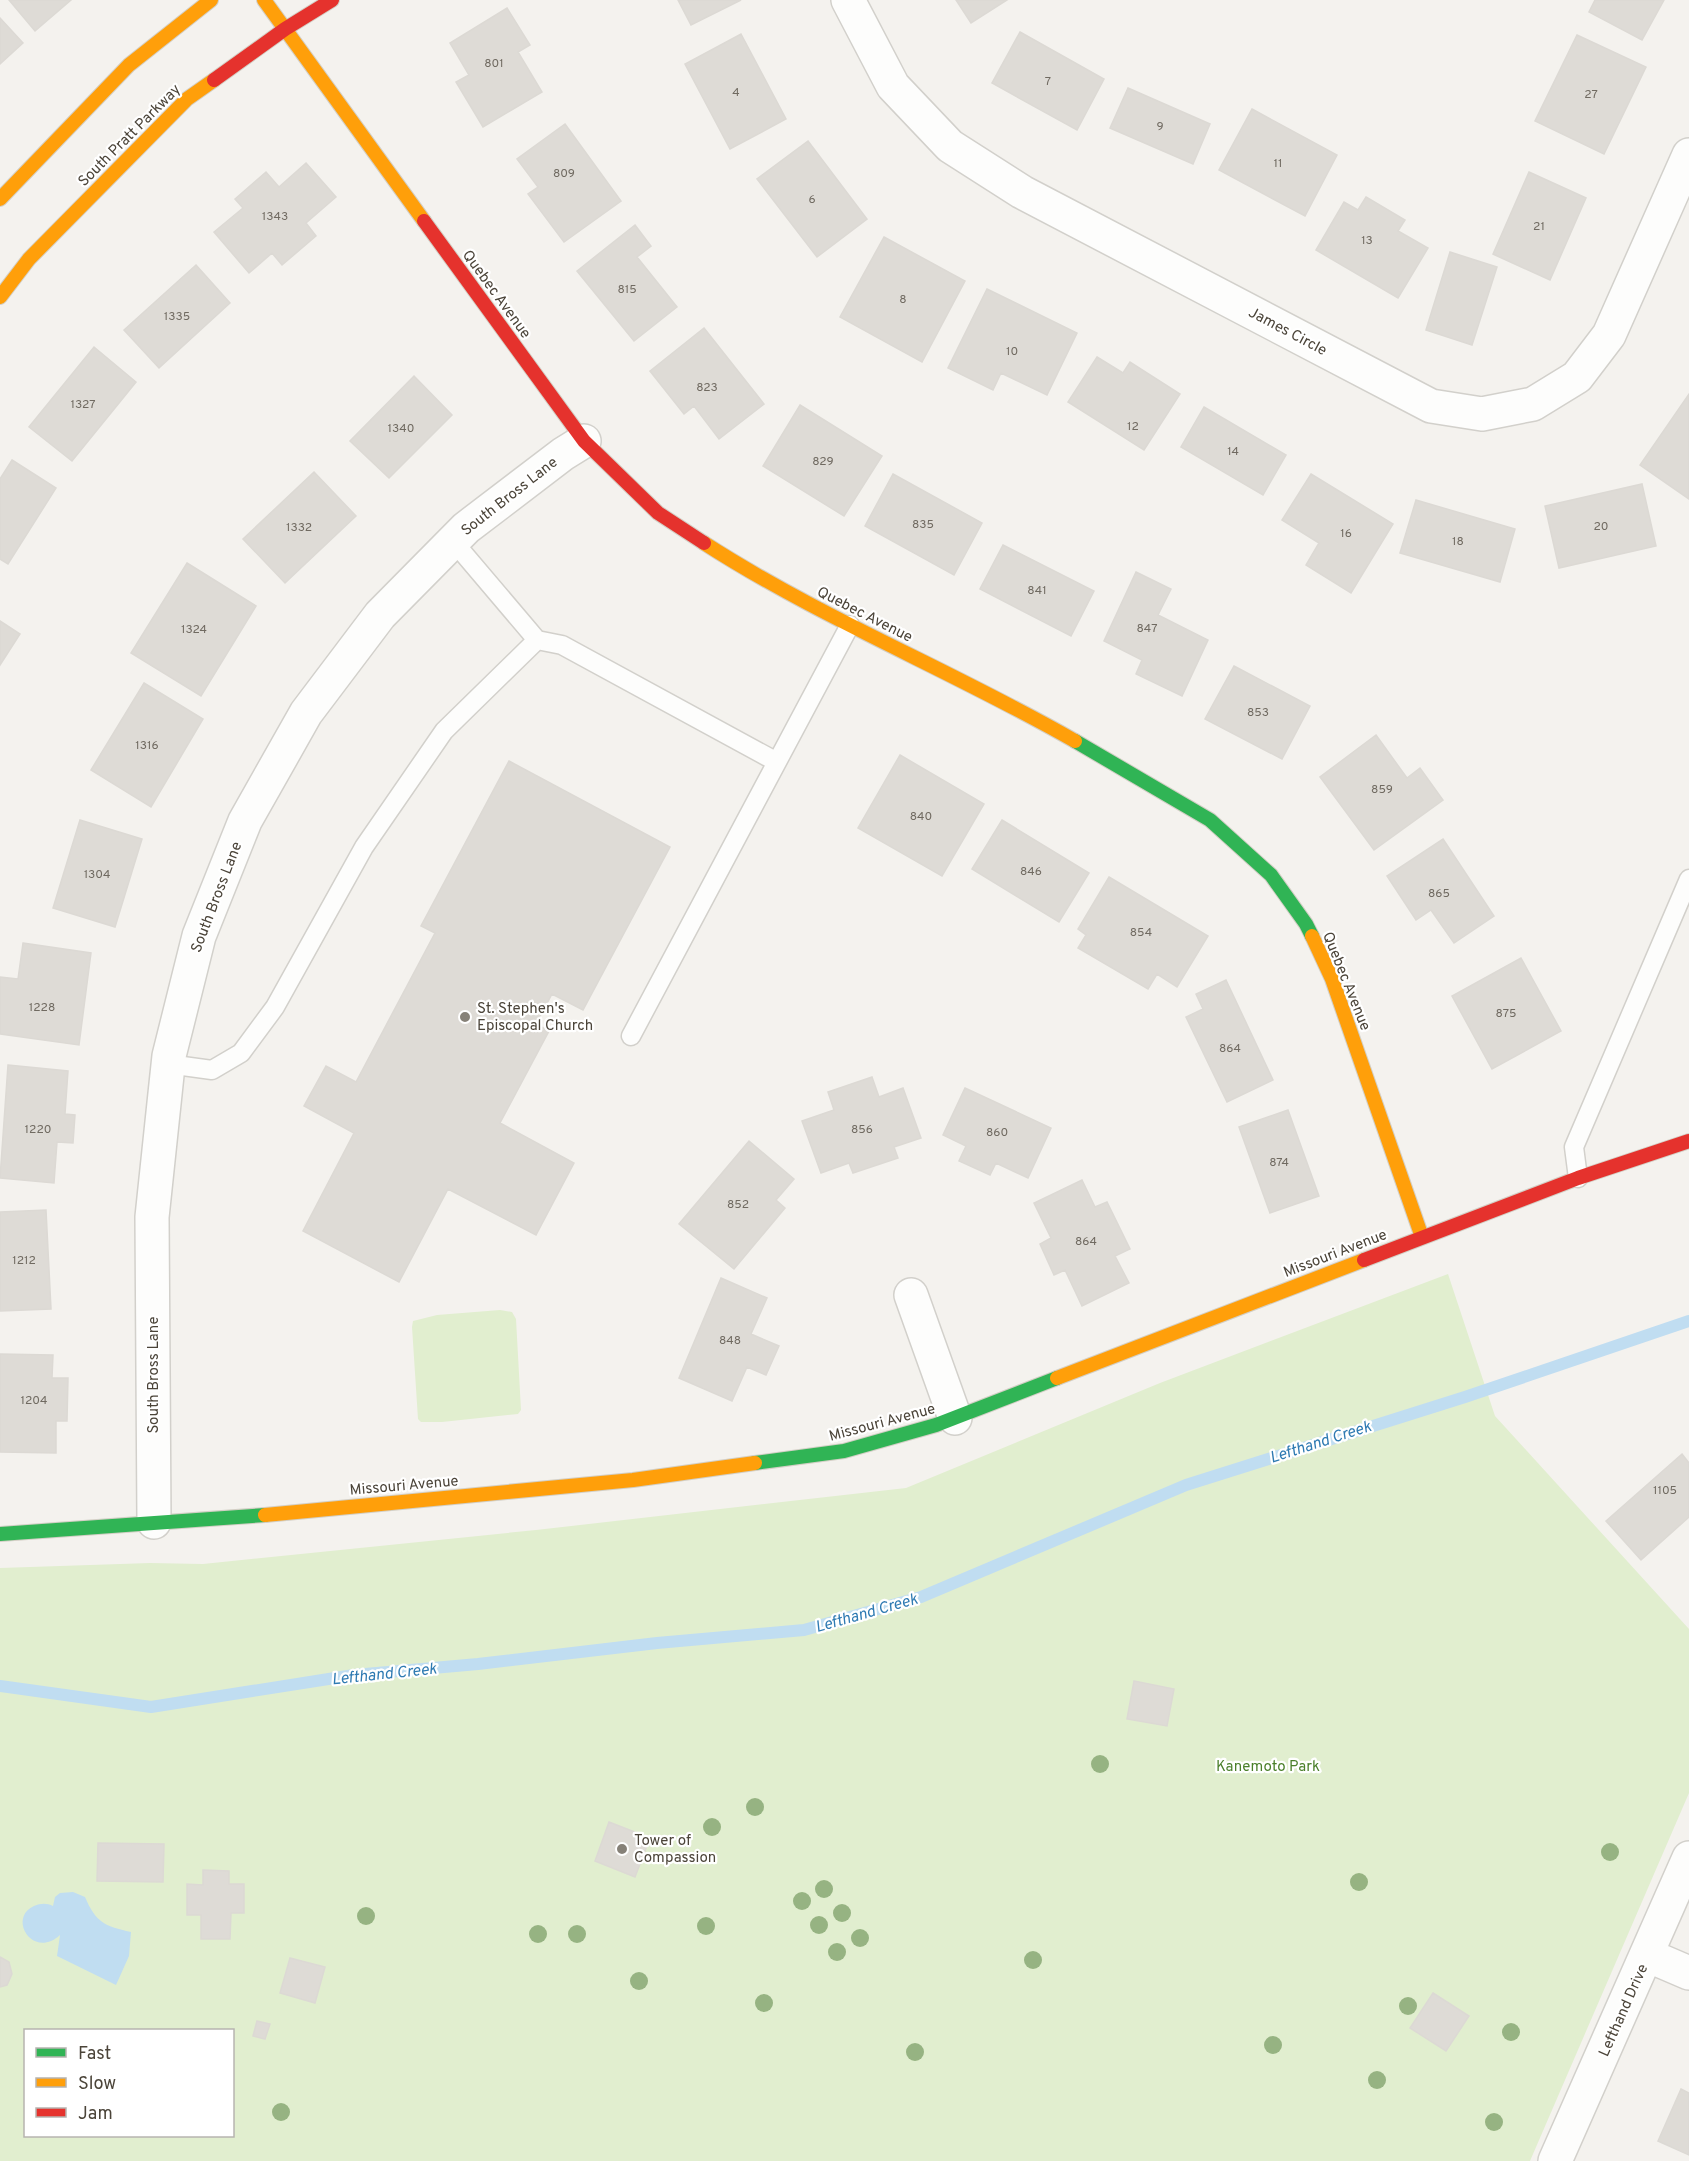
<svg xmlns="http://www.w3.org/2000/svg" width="1689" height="2161" font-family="Overpass,sans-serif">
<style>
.green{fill:#e1eecf;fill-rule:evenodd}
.water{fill:#c0ddf1}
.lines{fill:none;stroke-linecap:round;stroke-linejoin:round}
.stream{stroke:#c0ddf1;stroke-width:12}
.building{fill:#dedbd6;stroke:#dcd9d4;stroke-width:1.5}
.lane-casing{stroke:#d2d0cb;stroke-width:21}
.street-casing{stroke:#d2d0cb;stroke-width:36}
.fast-casing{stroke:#d3cfc5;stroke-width:16}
.slow-casing{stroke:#d3cfc5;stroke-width:16}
.jam-casing{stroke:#d3cfc5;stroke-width:16}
.lane{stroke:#fdfdfc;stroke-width:18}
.street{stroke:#fdfdfc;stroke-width:33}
.fast{stroke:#30b455;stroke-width:14}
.slow{stroke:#ff9f0a;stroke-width:14}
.jam{stroke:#e5322d;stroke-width:14}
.tree{fill:#96b382}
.poi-dot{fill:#868178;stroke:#fff;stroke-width:2}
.labels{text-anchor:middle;stroke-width:4.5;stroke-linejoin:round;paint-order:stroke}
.number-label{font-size:12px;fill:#706a61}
.street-label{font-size:15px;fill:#4b4439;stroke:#fff}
.poi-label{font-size:15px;fill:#4b4439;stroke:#fff;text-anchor:start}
.park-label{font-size:15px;fill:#4a7f2a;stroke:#fff}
.water-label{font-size:16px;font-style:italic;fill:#2e7ab2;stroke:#fff}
</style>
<rect width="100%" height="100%" fill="#f4f2ee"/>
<path class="green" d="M 1448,1274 L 1495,1416 L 1689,1629 L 1689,1793 L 1530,2161 L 0,2161 L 0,1568 L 150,1563 L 203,1564 L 536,1530 L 906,1488 L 1160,1383 ZM 26,2030 L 232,2030 L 232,2136 L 26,2136 Z
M 500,1310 L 512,1312 L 516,1319 L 521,1410 L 518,1414 L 442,1422 L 421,1422 L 418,1419 L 412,1327 L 413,1321 L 437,1315 Z"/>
<path class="water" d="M 73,1892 L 85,1897 C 96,1923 105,1926 131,1932 L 129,1956 L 116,1985 L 57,1956 L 60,1935 C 33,1960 7,1918 34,1906 C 41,1903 47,1903 53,1906 L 55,1897 L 60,1893 Z"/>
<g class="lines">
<path class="stream" d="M 0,1686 L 151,1707 L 354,1675 L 478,1664 L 657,1643 L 804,1630 L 921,1597 L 1186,1485 L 1465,1397 L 1689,1321"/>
</g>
<path class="building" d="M 9,0 L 71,0 L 35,31 Z
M 678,0 L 741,0 L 691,25 Z
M 956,0 L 1007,0 L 971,23 Z
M 1595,0 L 1664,0 L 1642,40 L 1589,12 Z
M 507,8 L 530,45 L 518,52 L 542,92 L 483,127 L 456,82 L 469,75 L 450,43 Z
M 0,18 L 23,43 L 0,64 Z
M 1020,32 L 1104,79 L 1077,130 L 992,83 Z
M 741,34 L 786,119 L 730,149 L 685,64 Z
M 1577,35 L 1646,67 L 1604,154 L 1535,121 Z
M 1128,88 L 1210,124 L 1193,164 L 1110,128 Z
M 1252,109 L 1337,155 L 1305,216 L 1219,170 Z
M 565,124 L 621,201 L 564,242 L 528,194 L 538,187 L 517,159 Z
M 808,141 L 867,219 L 817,257 L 757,179 Z
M 306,163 L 336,197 L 306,223 L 316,236 L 282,265 L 272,253 L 249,273 L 214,232 L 243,208 L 235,199 L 266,172 L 279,187 Z
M 1529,172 L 1586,198 L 1550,280 L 1493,254 Z
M 1366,197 L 1405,220 L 1398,231 L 1428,248 L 1398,298 L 1316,250 L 1344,202 L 1358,210 Z
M 635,225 L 651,246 L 637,257 L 677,307 L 634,341 L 577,271 Z
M 884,237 L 965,281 L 922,362 L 840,317 Z
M 1450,252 L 1497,267 L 1472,345 L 1426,330 Z
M 196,265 L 230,303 L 159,368 L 124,330 Z
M 987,289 L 1077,333 L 1047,395 L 1001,373 L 993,390 L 948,368 Z
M 704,328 L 764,404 L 719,439 L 694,406 L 684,414 L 650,371 Z
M 94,347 L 136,382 L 72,461 L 29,427 Z
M 1097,357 L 1123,373 L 1130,362 L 1180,394 L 1144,450 L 1068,402 Z
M 414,376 L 452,415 L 389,478 L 350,441 Z
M 1689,394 L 1689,499 L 1640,465 Z
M 800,405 L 882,456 L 844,516 L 763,466 Z
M 1204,407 L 1286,455 L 1263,495 L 1181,447 Z
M 12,460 L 56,488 L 8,564 L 0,559 L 0,479 Z
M 314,472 L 356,516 L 285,583 L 243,539 Z
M 893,474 L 982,523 L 954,575 L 865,526 Z
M 1311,474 L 1393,524 L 1351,593 L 1306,565 L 1319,543 L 1282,520 Z
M 1642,484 L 1656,546 L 1559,568 L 1545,506 Z
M 1416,500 L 1515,529 L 1500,582 L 1400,553 Z
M 1003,545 L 1094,591 L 1071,636 L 980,589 Z
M 187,563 L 256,606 L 201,696 L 131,653 Z
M 1136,572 L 1171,589 L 1158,615 L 1208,640 L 1182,696 L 1136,674 L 1142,660 L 1104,641 Z
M 0,621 L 20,634 L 0,665 Z
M 1234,666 L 1310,706 L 1282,759 L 1205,719 Z
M 144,683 L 203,719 L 151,807 L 91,770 Z
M 1376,735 L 1407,778 L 1420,768 L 1443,800 L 1374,850 L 1320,777 Z
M 900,755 L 984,804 L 942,876 L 858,828 Z
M 509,761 L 670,847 L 583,1010 L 552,994 L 536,1024 L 549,1031 L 500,1123 L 574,1163 L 536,1235 L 448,1189 L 399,1282 L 303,1231 L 354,1133 L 304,1106 L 326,1066 L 356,1082 L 435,933 L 421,926 Z
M 80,820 L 142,839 L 115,927 L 53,908 Z
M 1002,820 L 1089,873 L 1059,922 L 972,869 Z
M 1443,839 L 1494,916 L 1454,943 L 1431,910 L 1416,920 L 1387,876 Z
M 1109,877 L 1208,936 L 1177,987 L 1157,974 L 1148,989 L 1078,948 L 1086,935 L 1078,929 Z
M 23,943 L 91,953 L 79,1045 L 0,1034 L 0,977 L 18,979 Z
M 1521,958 L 1561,1031 L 1492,1069 L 1452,996 Z
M 1226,980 L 1273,1080 L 1227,1102 L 1186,1017 L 1203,1009 L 1196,994 Z
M 8,1065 L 68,1071 L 65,1114 L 75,1115 L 73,1143 L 57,1142 L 54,1183 L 0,1178 Z
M 872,1077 L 879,1097 L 903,1088 L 921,1138 L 894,1147 L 898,1158 L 853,1173 L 849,1163 L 821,1173 L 802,1121 L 834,1110 L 828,1092 Z
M 965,1088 L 1051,1128 L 1028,1178 L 996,1163 L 990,1175 L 959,1161 L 966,1146 L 943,1135 Z
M 1288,1110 L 1319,1196 L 1270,1213 L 1239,1127 Z
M 749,1141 L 794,1179 L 776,1200 L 785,1208 L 734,1269 L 679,1224 Z
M 1082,1180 L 1095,1207 L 1107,1202 L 1130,1249 L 1115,1256 L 1129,1283 L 1082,1306 L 1065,1270 L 1054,1275 L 1040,1244 L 1051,1238 L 1034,1203 Z
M 46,1210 L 51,1309 L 0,1311 L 0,1212 Z
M 721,1278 L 767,1298 L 751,1334 L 779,1346 L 766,1375 L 747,1367 L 732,1401 L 679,1378 Z
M 0,1354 L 53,1355 L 52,1378 L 68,1378 L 67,1421 L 56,1421 L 56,1453 L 0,1452 Z
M 1682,1454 L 1689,1463 L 1689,1517 L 1641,1560 L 1606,1521 Z
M 1134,1681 L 1174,1689 L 1167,1726 L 1127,1719 Z
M 609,1822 L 650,1838 L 635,1877 L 595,1861 Z
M 98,1843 L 164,1844 L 163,1882 L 97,1881 Z
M 203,1870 L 229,1871 L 229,1884 L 244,1884 L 244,1913 L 231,1913 L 230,1939 L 201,1939 L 201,1915 L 187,1915 L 187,1884 L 203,1885 Z
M 0,1957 L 9,1962 L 12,1974 L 7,1985 L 0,1987 Z
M 290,1958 L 325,1967 L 315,2003 L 280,1993 Z
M 1433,1993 L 1469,2016 L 1446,2051 L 1410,2028 Z
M 257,2021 L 270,2024 L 265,2039 L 253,2036 Z
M 1681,2089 L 1689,2093 L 1689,2155 L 1658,2141 Z"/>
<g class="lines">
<defs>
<path id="lane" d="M 453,541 L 537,640 L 562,645 L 777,762
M 631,1036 L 850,625
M 168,1064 L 212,1070 L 241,1053 L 275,1007 L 364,847 L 444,731 L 537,640
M 1578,1178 L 1574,1147 L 1689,879"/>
<path id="street" d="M 848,0 L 893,86 L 950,146 L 1022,192 L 1431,406 L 1482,414 L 1533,404 L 1577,377 L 1609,335 L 1689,155
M 911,1295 L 955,1418
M 154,1522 L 152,1217 L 169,1056 L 199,936 L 245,821 L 306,713 L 380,615 L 466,528 L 563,454 L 584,441
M 1647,1955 L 1689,1973
M 1555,2161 L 1689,1858"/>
<path id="fast" d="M 1075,741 L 1210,820 L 1271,875 L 1306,924 L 1312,936
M 755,1463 L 844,1451 L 936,1425 L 1057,1378
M 0,1534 L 265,1515"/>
<path id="slow" d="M 264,0 L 424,221
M 0,199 L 129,65 L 211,0
M 0,297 L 29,259 L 187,99 L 214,80
M 704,543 C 822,619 953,671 1075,741
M 1312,936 L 1332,979 L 1422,1237
M 1057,1378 L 1364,1260
M 265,1515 L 633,1480 L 755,1463"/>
<path id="jam" d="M 214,80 L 285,29 L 332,0
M 424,221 L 584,441 L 658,513 L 704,543
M 1364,1260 L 1578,1178 L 1689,1141"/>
</defs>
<use href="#lane" class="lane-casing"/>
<use href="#street" class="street-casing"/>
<use href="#fast" class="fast-casing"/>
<use href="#slow" class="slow-casing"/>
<use href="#jam" class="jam-casing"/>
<use href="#lane" class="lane"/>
<use href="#street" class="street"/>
<use href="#fast" class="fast"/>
<use href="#slow" class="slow"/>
<use href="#jam" class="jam"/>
</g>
<g class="tree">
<circle cx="1100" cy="1764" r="9"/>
<circle cx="755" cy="1807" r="9"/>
<circle cx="712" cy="1827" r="9"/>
<circle cx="1610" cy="1852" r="9"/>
<circle cx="1359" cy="1882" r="9"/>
<circle cx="824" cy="1889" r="9"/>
<circle cx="802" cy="1901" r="9"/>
<circle cx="842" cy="1913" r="9"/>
<circle cx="366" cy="1916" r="9"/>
<circle cx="819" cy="1925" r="9"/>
<circle cx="706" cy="1926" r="9"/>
<circle cx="538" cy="1934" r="9"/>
<circle cx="577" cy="1934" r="9"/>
<circle cx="860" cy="1938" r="9"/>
<circle cx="837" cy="1952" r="9"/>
<circle cx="1033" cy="1960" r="9"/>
<circle cx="639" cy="1981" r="9"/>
<circle cx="764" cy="2003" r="9"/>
<circle cx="1408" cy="2006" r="9"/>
<circle cx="1511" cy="2032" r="9"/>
<circle cx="1273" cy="2045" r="9"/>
<circle cx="915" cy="2052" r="9"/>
<circle cx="1377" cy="2080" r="9"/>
<circle cx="281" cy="2112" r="9"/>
<circle cx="1494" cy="2122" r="9"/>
</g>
<g class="poi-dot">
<circle cx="465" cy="1017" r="6"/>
<circle cx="622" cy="1849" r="6"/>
</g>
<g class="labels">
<g class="number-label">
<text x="494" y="67">801</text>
<text x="1048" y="85">7</text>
<text x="736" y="96">4</text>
<text x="1591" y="98">27</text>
<text x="1160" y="130">9</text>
<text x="1278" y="167">11</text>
<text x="564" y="177">809</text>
<text x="812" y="203">6</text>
<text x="275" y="220">1343</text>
<text x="1539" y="230">21</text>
<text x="1367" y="244">13</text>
<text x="627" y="293">815</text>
<text x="903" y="303">8</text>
<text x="177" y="320">1335</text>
<text x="1012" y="355">10</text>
<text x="707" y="391">823</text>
<text x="83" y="408">1327</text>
<text x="1133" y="430">12</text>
<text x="401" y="432">1340</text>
<text x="1233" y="455">14</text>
<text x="823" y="465">829</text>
<text x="923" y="528">835</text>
<text x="1601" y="530">20</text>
<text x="299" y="531">1332</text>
<text x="1346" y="537">16</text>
<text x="1458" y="545">18</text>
<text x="1037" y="594">841</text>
<text x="1147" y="632">847</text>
<text x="194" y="633">1324</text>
<text x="1258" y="716">853</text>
<text x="147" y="749">1316</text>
<text x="1382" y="793">859</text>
<text x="921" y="820">840</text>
<text x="1031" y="875">846</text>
<text x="97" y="878">1304</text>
<text x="1439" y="897">865</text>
<text x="1141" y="936">854</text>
<text x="42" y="1011">1228</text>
<text x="1506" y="1017">875</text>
<text x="1230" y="1052">864</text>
<text x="38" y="1133">1220</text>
<text x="862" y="1133">856</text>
<text x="997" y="1136">860</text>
<text x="1279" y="1166">874</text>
<text x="738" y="1208">852</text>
<text x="1086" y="1245">864</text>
<text x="24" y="1264">1212</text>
<text x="730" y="1344">848</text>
<text x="34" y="1404">1204</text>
<text x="1665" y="1494">1105</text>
</g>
<g class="street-label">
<text transform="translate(129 135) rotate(-45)" y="5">South Pratt Parkway</text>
<text transform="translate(497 294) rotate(54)" y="5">Quebec Avenue</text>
<text transform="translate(1288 331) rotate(28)" y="5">James Circle</text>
<text transform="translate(509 496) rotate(-38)" y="5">South Bross Lane</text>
<text transform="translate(865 614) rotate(27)" y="5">Quebec Avenue</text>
<text transform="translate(216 897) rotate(-69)" y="5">South Bross Lane</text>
<text transform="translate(1347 981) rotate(68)" y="5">Quebec Avenue</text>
<text transform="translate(1335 1253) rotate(-21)" y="5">Missouri Avenue</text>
<text transform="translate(153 1375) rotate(-90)" y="5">South Bross Lane</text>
<text transform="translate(882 1422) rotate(-15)" y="5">Missouri Avenue</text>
<text transform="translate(404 1485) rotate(-5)" y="5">Missouri Avenue</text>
<text transform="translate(1623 2010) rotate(-66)" y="5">Lefthand Drive</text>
</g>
<g class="poi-label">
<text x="477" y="1013">St. Stephen's<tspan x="477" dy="17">Episcopal Church</tspan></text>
<text x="634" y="1845">Tower of<tspan x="634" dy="17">Compassion</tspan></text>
</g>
<g class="park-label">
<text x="1268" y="1771">Kanemoto Park</text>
</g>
<g class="water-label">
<text transform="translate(1320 1441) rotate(-18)" y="6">Lefthand Creek</text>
<text transform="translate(866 1612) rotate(-16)" y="6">Lefthand Creek</text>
<text transform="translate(384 1673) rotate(-6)" y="6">Lefthand Creek</text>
</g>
</g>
<rect x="24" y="2029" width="210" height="108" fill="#ffffff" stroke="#b7b4b0" stroke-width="1.5"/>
<rect x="36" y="2048" width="30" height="9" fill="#30b455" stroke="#b7b4b0" stroke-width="1.5"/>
<text x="78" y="2059" font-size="18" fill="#4b4439">Fast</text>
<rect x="36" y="2078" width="30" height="9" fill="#ff9f0a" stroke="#b7b4b0" stroke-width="1.5"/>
<text x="78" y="2089" font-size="18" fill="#4b4439">Slow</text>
<rect x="36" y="2108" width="30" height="9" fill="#e5322d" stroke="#b7b4b0" stroke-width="1.5"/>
<text x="78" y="2119" font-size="18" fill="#4b4439">Jam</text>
</svg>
